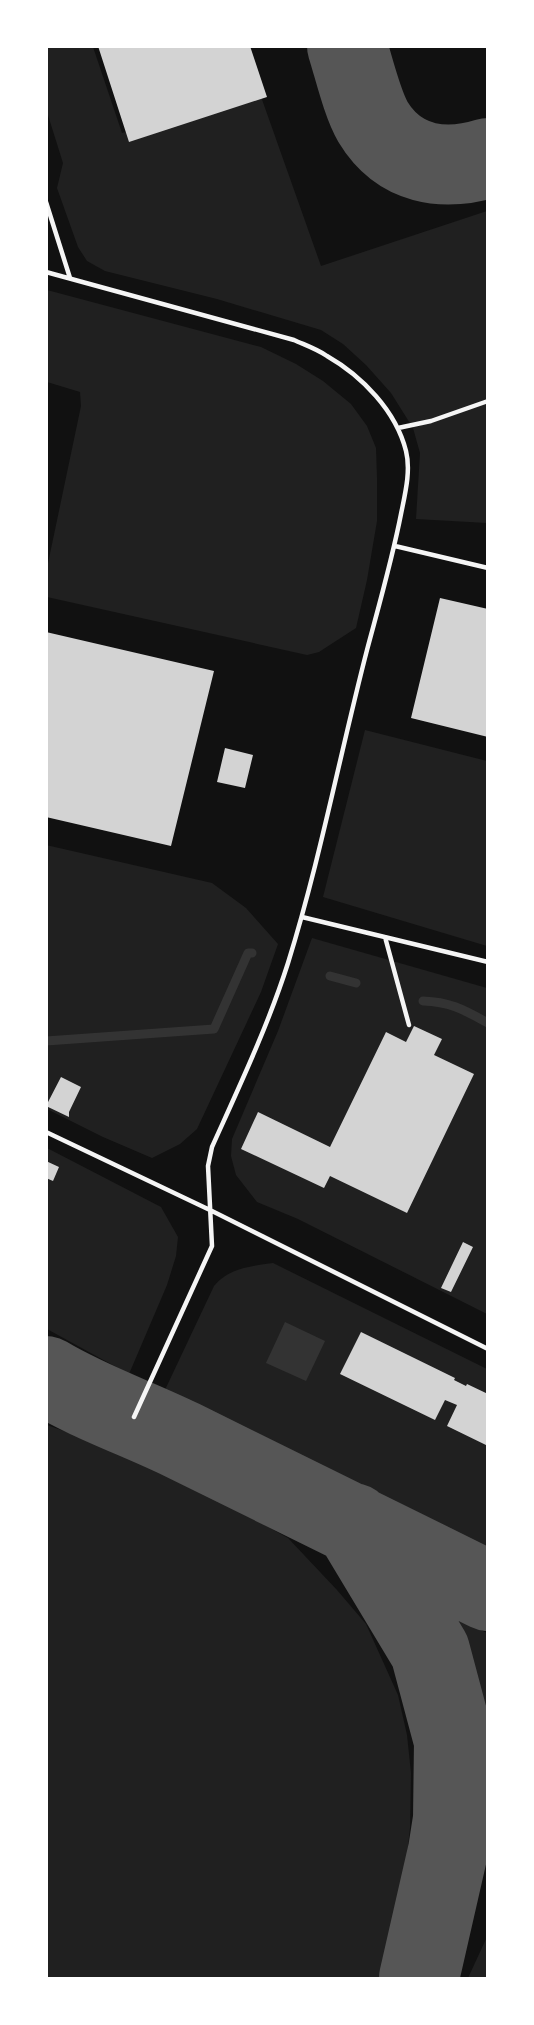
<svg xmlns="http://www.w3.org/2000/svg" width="534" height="2025" font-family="Lato,sans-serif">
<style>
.green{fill:#202020}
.water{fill:#333}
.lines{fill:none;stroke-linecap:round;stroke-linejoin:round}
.stream{stroke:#333;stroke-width:9}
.taxiway{stroke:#565656;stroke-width:80}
.building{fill:#d3d3d3}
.service{stroke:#f5f5f5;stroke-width:4.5}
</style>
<rect width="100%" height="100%" fill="#111"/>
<path class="green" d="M 46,47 L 93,47 L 122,133 L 259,91 L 321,266 L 487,211 L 487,523 L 416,519 L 420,453 L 413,428 L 391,393 L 366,365 L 343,344 L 321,330 L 217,299 L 105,271 L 87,261 L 78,247 L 57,188 L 63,163 L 47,112 Z
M 47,290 L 261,347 L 296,364 L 323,381 L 351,404 L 367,426 L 376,448 L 377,478 L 377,521 L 367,580 L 356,628 L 319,652 L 307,655 L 47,597 L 47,568 L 81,406 L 80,392 L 47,382 Z
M 365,730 L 487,761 L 487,946 L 323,897 Z
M 46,845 L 212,883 L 246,908 L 278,944 L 261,992 L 197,1129 L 180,1144 L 152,1158 L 103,1137 L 47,1109 Z
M 312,938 L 487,988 L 487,1314 L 298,1219 L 257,1202 L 236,1175 L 231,1156 L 232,1139 L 278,1031 Z
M 47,1148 L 161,1207 L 178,1237 L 176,1256 L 167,1285 L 129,1374 L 47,1329 Z
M 273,1263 L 487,1369 L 487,1555 L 164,1392 L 214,1286 C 229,1268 251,1266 273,1263 Z
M 47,1425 L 104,1445 L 214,1497 L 288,1538 L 337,1590 L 366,1624 L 398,1695 L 407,1735 L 411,1773 L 410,1828 L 402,1901 L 383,1978 L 47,1978 Z
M 440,1610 L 487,1633 L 487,1825 L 486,1743 L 467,1671 Z
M 487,1937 L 487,1978 L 468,1978 Z"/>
<path class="water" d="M 285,1322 L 325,1341 L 306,1381 L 266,1363 Z"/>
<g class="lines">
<path class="stream" d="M 330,976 L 356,983
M 423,1001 C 451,1002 464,1010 488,1023
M 46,1041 L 214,1029 L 248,953 L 252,953"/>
<path class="taxiway" d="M 347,46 C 354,68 362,103 373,122 C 399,165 443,172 488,158
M 46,1376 C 89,1402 137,1418 182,1440 C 284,1490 386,1540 488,1591
M 353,1523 L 430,1651 L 454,1741 L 453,1819 L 448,1851 L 419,1978"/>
</g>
<path class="building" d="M 98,46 L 250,46 L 267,97 L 129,142 Z
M 440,598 L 488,609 L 488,737 L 411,718 Z
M 46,632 L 214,671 L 171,846 L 46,817 Z
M 225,748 L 253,755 L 245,788 L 217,782 Z
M 414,1026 L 442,1039 L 434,1055 L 474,1074 L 407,1213 L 330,1176 L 324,1188 L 241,1149 L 258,1112 L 330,1147 L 386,1032 L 406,1042 Z
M 61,1077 L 81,1087 L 69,1112 L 69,1117 L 46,1106 Z
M 46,1161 L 59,1167 L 53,1181 L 46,1178 Z
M 463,1242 L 473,1247 L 451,1292 L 441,1288 Z
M 361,1332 L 455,1378 L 454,1380 L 466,1386 L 467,1384 L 488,1394 L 488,1446 L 447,1426 L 457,1405 L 445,1400 L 435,1420 L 340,1374 Z"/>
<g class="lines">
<path class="service" d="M 46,202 L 70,278
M 46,272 L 294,340 C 305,345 317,349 327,356 C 362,376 396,411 406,451 C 411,471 405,494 401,514 C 392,560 379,605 367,650 C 340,754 320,860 288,963 C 268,1026 239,1087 212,1147 L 208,1166 L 212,1246 L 134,1417
M 398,428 L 431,421 L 488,401
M 395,546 L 488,568
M 302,917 L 488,962
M 385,937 L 409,1025
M 46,1132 L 212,1211 L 488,1349"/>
</g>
<rect width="534" height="2025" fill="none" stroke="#ffffff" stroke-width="96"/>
</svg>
